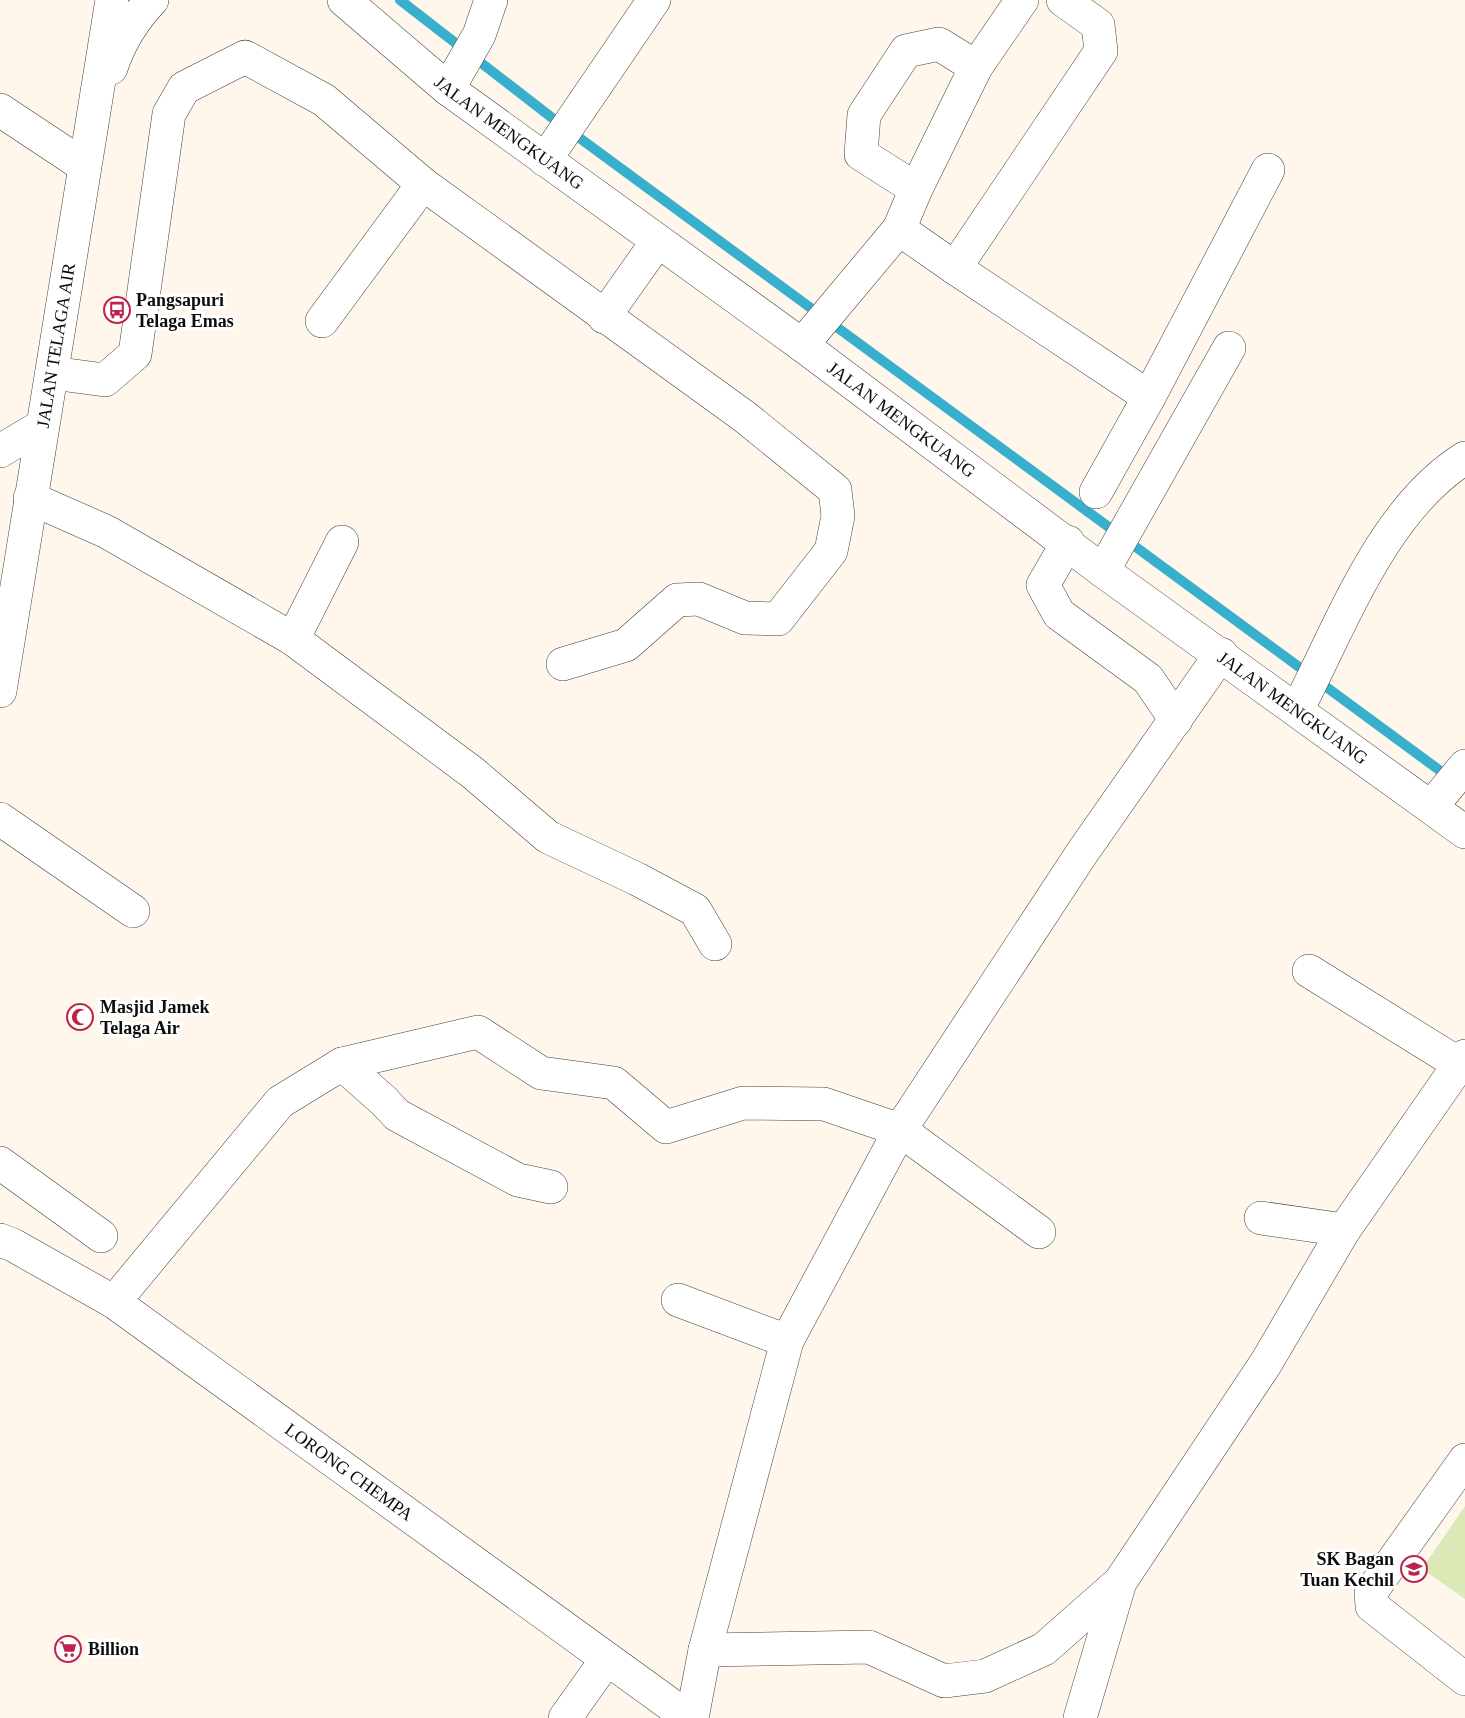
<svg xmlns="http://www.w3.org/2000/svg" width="1465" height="1718" font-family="'Times New Roman',serif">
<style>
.green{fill:#dbe9b6}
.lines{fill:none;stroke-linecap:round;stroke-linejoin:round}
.stream{stroke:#38b0cd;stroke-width:10}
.minor-casing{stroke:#404040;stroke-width:34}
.minor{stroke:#fff;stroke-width:33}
.labels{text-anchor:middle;stroke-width:6;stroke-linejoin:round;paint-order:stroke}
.street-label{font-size:18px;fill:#0d0d0d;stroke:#fff}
.poi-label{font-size:18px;font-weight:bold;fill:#0d0d0d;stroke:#fff;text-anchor:start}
</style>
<rect width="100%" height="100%" fill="#fff7ec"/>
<path class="green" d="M 1465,1506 L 1465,1599 L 1422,1569 Z"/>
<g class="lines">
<path class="stream" d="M 400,0 L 551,117 L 1450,778"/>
<defs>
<g id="minor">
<path id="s1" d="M 344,0 L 448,89 L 802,345 L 1103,571 L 1465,832"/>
<path d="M 111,68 C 119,43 134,19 152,0"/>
<path d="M 448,89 L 479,35 L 491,0"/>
<path d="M 0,110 L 83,165"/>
<path d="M 545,160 L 654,0"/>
<path d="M 916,189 L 861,154 L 864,115 L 906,51 L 939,44 L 976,67"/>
<path d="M 899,229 L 955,268 L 1101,51 L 1098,25 L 1063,0"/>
<path d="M 955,268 L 1149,397 L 1096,492"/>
<path d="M 604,317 L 657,242"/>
<path d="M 322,321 L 423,184"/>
<path d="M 802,345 L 899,229 L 916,189 L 976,67 L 1022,0"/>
<path d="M 52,373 L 105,380 L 135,354 L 169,114 L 184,88 L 245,57 L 324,100 L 423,184 L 745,417 L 835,490 L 838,516 L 831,551 L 778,619 L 745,618 L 699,599 L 677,600 L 626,645 L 563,664"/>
<path d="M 1149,397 L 1268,170"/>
<path d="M 0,451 L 42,426"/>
<path d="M 30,498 L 107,532 L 293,639 L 473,773 L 548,837 L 637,879 L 695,910 L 715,944"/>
<path d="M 1068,542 L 1043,585 L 1059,614 L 1148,679 L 1176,720"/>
<path d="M 1103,571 L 1229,348"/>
<path d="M 293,639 L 342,542"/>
<path id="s2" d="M 0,691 L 112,0"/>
<path d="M 1297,710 C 1341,626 1382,510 1465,458"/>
<path d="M 1431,807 L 1465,766"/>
<path d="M 0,819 L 133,911"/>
<path d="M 1309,971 L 1459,1064"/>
<path d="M 342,1064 L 384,1101 L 397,1115 L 518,1180 L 551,1187"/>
<path d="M 0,1163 L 101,1236"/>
<path d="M 1261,1218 L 1344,1230"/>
<path id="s3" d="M 0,1240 L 13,1245 L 114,1302 L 689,1718"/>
<path d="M 678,1300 L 787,1341"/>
<path d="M 114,1302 L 280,1102 L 342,1064 L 478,1032 L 541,1073 L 614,1083 L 666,1127 L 743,1103 L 824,1104 L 900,1130 L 1039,1232"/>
<path d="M 1465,1460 L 1371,1592 L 1372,1606 L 1465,1679"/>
<path d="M 705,1650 L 869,1647 L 944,1681 L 985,1676 L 1044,1649 L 1120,1582 L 1266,1363 L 1344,1230 L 1465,1056"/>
<path d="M 565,1718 L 607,1659"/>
<path d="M 692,1718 L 705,1650 L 787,1341 L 900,1130 L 1082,853 L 1221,654"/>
<path d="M 1080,1718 L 1120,1582"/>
</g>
</defs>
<use href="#minor" class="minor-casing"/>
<use href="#minor" class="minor"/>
</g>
<defs>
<symbol id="bus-ring" viewBox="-11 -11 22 22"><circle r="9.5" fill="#fff" stroke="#bd244b" stroke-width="1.5"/><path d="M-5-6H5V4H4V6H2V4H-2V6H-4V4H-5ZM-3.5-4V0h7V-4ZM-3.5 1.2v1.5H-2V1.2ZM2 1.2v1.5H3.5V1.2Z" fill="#bd244b"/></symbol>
<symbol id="mosque-ring" viewBox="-11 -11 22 22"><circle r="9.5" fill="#fff" stroke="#bd244b" stroke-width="1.5"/><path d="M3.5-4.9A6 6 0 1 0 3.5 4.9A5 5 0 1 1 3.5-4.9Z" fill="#bd244b"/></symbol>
<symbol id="school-ring" viewBox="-11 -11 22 22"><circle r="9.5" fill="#fff" stroke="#bd244b" stroke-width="1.5"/><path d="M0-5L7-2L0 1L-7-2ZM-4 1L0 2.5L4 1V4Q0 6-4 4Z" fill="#bd244b"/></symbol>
<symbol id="supermarket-ring" viewBox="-11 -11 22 22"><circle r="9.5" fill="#fff" stroke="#bd244b" stroke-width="1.5"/><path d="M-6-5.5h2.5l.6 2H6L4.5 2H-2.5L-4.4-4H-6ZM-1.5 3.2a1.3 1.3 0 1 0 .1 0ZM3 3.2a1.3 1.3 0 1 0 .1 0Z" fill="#bd244b"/></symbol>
</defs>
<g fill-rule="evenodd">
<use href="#bus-ring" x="102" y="295" width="30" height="30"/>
<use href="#mosque-ring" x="65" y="1002" width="30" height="30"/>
<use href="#school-ring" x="1399" y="1554" width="30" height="30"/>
<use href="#supermarket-ring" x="53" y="1634" width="30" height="30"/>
</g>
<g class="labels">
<g class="street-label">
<text dy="6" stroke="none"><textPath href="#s1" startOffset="212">JALAN MENGKUANG</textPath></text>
<text dy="6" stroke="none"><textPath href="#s2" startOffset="350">JALAN TELAGA AIR</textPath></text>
<text dy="6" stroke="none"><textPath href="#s1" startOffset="698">JALAN MENGKUANG</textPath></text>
<text dy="6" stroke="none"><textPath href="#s1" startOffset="1184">JALAN MENGKUANG</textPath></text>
<text dy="6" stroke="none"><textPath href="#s3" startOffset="420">LORONG CHEMPA</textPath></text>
</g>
<g class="poi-label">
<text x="136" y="306">Pangsapuri<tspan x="136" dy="21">Telaga Emas</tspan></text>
<text x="100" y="1013">Masjid Jamek<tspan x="100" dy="21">Telaga Air</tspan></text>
<text x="1394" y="1565" text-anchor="end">SK Bagan<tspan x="1394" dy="21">Tuan Kechil</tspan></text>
<text x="88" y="1655">Billion</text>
</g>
</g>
</svg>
